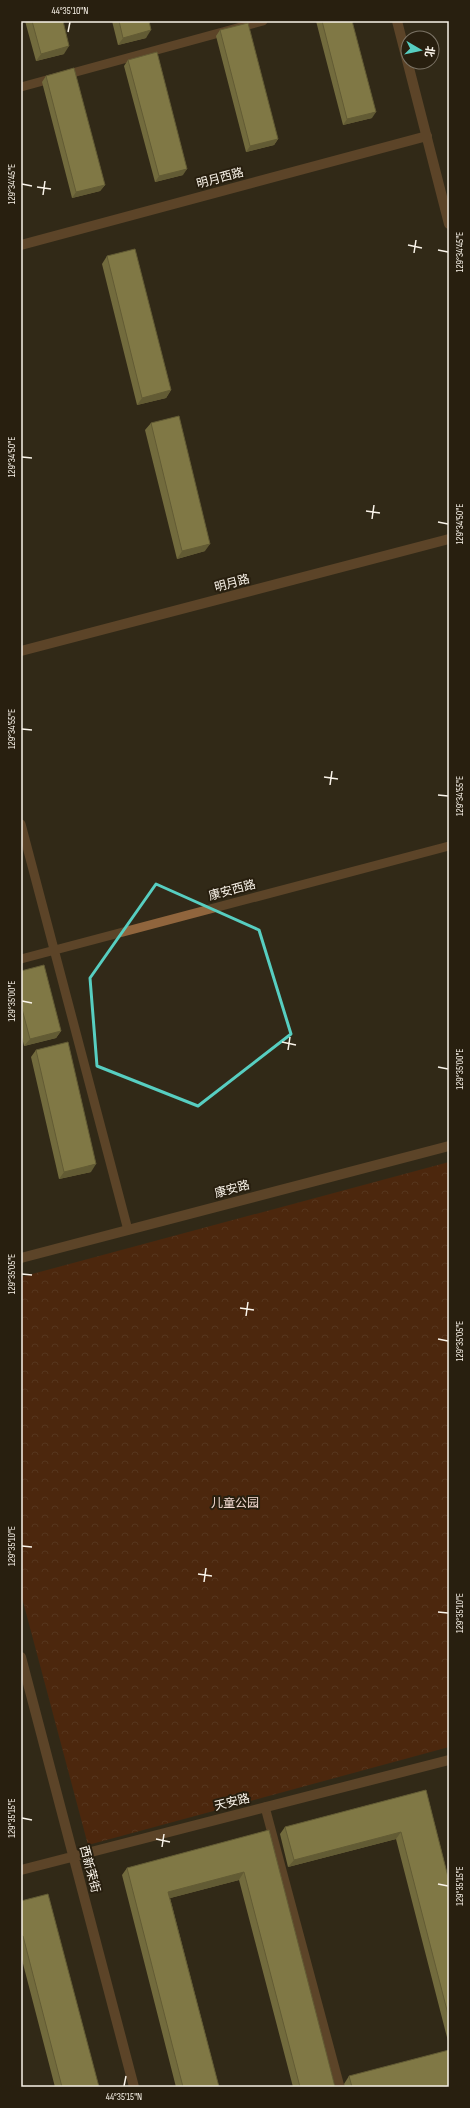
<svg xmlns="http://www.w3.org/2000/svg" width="470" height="2108" font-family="'Sofia Sans Condensed','Noto Sans SC',sans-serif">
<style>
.park{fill:url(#park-crowns)}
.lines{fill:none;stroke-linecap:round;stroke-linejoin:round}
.service{stroke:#90653d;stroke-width:9}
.minor{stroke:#90653d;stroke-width:10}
.tertiary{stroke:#90653d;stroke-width:10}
.wall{fill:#c2ba6b}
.shaded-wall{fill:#9e9757}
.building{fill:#e1d87c;stroke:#9e9757}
.marked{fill:none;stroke:#57cec1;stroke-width:3;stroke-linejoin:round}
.ticks{fill:none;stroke:#f9f3e9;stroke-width:1.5}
.labels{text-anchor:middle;stroke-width:4;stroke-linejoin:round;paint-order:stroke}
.street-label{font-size:12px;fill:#f9f3e9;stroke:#281f0f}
.park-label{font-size:12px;fill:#f4dcd3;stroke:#281f0f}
.neatline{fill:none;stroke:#f9f3e9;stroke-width:1.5}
.ticks-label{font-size:10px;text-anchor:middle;fill:#f9f3e9}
</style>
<defs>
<pattern id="park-crowns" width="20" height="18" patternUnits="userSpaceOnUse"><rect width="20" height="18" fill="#6d2501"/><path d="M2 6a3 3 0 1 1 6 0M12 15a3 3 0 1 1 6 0" fill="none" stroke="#834526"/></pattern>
</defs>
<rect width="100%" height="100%" fill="#322918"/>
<path class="park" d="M 449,1162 L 449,1747 L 88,1845 L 21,1594 L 21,1277 Z"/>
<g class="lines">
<path class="service" d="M 21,87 L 263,21
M 21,824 L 128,1230
M 21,959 L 449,846
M 265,1807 L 340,2087"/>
<path class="minor" d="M 21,245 L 427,136"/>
<path class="tertiary" d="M 397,21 L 449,224
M 21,651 L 449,539
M 21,1258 L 449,1146
M 21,1657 L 134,2087
M 21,1870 L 449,1760"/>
</g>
<path class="wall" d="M 25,21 L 63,21 L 64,54 L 36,61 Z
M 112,21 L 149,21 L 146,38 L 118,45 Z
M 316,21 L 352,21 L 372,118 L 343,125 Z
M 220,30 L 278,139 L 274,145 L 246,152 L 216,36 Z
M 128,60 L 183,175 L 155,182 L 124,66 Z
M 46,76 L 105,185 L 100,191 L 72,198 L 42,82 Z
M 107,256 L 171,390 L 166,398 L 137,405 L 102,264 Z
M 151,423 L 205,551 L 177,559 L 145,430 Z
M 21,971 L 61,1031 L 56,1038 L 24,1046 L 21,1033 Z
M 36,1050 L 91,1172 L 59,1179 L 31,1057 Z
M 426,1790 L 449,1881 L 449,2045 L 396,1839 L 288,1867 L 280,1834 L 285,1827 Z
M 269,1830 L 335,2087 L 293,2087 L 239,1880 L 170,1898 L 219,2087 L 176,2087 L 122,1875 L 127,1868 Z
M 21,1901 L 99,2087 L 55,2087 L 21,1956 Z
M 349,2076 L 449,2087 L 345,2087 L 344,2084 Z"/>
<path class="shaded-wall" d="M 151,30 L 146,38 L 118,45 L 123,38 Z
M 69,46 L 64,54 L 36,61 L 41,54 Z
M 376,112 L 372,118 L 343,125 L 347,119 Z
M 278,139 L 274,145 L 246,152 L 250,146 Z
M 187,169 L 183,175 L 155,182 L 159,176 Z
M 105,185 L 100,191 L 72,198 L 76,192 Z
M 171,390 L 166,398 L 137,405 L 142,398 Z
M 210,544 L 205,551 L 177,559 L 182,551 Z
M 61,1031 L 56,1038 L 24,1046 L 30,1039 Z
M 96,1164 L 91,1172 L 59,1179 L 64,1172 Z
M 401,1832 L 396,1839 L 288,1867 L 294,1860 Z
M 244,1872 L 239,1880 L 163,1900 L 168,1892 Z
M 449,2085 L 449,2087 L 441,2087 Z"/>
<path class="building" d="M 32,21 L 63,21 L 69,46 L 41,54 Z
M 119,21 L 149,21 L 151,30 L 123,38 Z
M 322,21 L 352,21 L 376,112 L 347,119 Z
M 248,23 L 278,139 L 250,146 L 220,30 Z
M 157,52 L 187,169 L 159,176 L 128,60 Z
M 74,68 L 105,185 L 76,192 L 46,76 Z
M 135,249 L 171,390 L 142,398 L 107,256 Z
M 179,416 L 210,544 L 182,551 L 151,423 Z
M 44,965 L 61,1031 L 30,1039 L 21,1005 L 21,971 Z
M 68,1042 L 96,1164 L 64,1172 L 36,1050 Z
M 426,1790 L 449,1881 L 449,2018 L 401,1832 L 294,1860 L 285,1827 Z
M 269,1830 L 335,2087 L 300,2087 L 244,1872 L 168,1892 L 219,2087 L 183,2087 L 127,1868 Z
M 48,1894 L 99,2087 L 62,2087 L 23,1936 L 21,1936 L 21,1901 Z
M 449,2050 L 449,2085 L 441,2087 L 352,2087 L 349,2076 Z"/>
<path d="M0 0H470V2108H0ZM 156,884 L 259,930 L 291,1034 L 198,1106 L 97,1066 L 90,978 Z" fill="#322918" fill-opacity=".55" fill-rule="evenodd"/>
<path class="marked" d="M 156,884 L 259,930 L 291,1034 L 198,1106 L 97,1066 L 90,978 Z"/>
<path class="ticks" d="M 68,32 L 70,22M 22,184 L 32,186M 37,187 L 51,189M 43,195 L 45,181M 408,245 L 422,248M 438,250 L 448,252M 414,253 L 416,240M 22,457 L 32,458M 366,511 L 380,513M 372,519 L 374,505M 438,522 L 448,524M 22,729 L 32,730M 324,777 L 338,779M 330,785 L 332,771M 438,795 L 448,796M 22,1001 L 32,1003M 282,1042 L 296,1045M 288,1050 L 290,1037M 438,1067 L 448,1069M 22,1274 L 32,1275M 240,1308 L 254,1310M 246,1316 L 248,1302M 438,1339 L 448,1341M 22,1546 L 32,1547M 198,1574 L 212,1576M 204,1582 L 206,1568M 438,1612 L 448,1613M 22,1818 L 32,1820M 156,1839 L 170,1842M 162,1847 L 164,1834M 438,1884 L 448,1886M 124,2086 L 126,2076"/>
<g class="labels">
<g class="street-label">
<text transform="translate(220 178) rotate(-15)" y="4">明月西路</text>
<text transform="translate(232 583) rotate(-15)" y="4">明月路</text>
<text transform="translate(232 890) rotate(-15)" y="4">康安西路</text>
<text transform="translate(232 1189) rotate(-15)" y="4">康安路</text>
<text transform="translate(232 1802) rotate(-14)" y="4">天安路</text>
<text transform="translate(90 1869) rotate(75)" y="4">西新荣街</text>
</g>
<g class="park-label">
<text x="235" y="1507">儿童公园</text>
</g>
</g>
<rect width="470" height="2108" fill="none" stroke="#281f0f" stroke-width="44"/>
<g transform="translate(420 50) rotate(99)"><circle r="19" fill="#281f0f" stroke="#7c7466"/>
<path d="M0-3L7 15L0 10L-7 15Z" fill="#57cec1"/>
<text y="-6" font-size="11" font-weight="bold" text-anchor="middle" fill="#f9f3e9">北</text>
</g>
<rect x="22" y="22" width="426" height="2064" class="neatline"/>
<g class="ticks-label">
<text x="70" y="14">44°35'10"N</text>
<text transform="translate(11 184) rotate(-90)" y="4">129°34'45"E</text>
<text transform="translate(459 252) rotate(-90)" y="4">129°34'45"E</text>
<text transform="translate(11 457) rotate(-90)" y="4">129°34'50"E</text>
<text transform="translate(459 524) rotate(-90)" y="4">129°34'50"E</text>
<text transform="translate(11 729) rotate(-90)" y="4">129°34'55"E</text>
<text transform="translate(459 796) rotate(-90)" y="4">129°34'55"E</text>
<text transform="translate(11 1001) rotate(-90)" y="4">129°35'00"E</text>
<text transform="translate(459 1069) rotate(-90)" y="4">129°35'00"E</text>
<text transform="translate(11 1274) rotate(-90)" y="4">129°35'05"E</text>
<text transform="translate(459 1341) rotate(-90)" y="4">129°35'05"E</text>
<text transform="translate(11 1546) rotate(-90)" y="4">129°35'10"E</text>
<text transform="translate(459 1613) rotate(-90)" y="4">129°35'10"E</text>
<text transform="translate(11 1818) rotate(-90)" y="4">129°35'15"E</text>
<text transform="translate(459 1886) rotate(-90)" y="4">129°35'15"E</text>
<text x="124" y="2100">44°35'15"N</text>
</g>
</svg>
